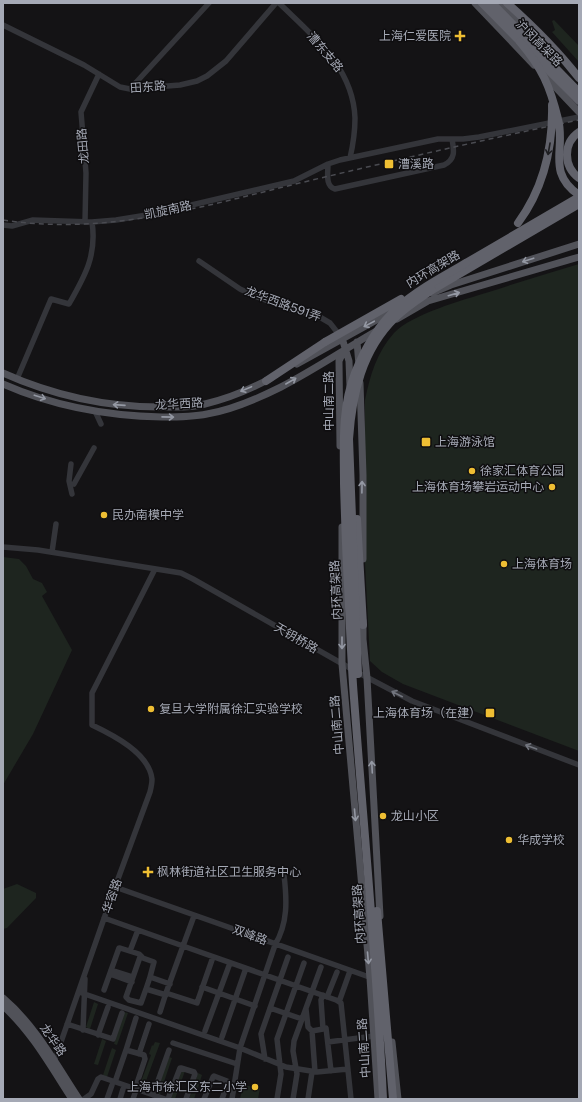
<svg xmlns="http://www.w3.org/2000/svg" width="582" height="1102" font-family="'Public Sans','Noto Sans SC',sans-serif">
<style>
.green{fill:#1e251f}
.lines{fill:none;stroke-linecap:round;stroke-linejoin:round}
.minor{stroke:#34353a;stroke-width:5.5}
.major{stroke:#515259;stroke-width:7}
.highway{stroke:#61626b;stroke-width:8}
.rail{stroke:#4a4b51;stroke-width:1.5;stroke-dasharray:5 4;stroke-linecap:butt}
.highway-bridge{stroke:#61626b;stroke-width:8}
.oneway{stroke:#1f1f22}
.oneway2{stroke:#9498a3}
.oneway3{stroke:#72757e}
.poi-dot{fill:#eebe33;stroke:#0f0e10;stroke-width:1.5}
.labels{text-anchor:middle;stroke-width:3;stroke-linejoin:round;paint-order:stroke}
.poi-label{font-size:12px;fill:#a5a9b5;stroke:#0f0e10;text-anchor:start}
.street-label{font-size:12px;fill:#a5a9b5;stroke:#0f0e10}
</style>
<rect width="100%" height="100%" fill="#141315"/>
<path class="green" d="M 554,20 L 579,46 L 579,62 L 552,32 L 555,30 L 552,21 Z
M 579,264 L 579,751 L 403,684 L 382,672 L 370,661 L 364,543 L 365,400 C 370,375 377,352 394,333 C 412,314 463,300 489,292 C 519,282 549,273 579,264 Z
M 3,557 L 19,559 L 26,566 L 33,579 L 42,583 L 47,592 L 42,596 L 72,650 L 33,734 L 3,785 Z
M 17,884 L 36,893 L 36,898 L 7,928 L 3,929 L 3,889 Z
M 94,1002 L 98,1004 L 90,1029 L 86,1027 Z
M 124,1012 L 128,1013 L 117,1045 L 114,1044 Z
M 102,1039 L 106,1041 L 98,1065 L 94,1064 Z
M 155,1042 L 160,1043 L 143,1089 L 139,1087 L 151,1055 L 149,1054 L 152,1045 L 153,1046 Z
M 112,1048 L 116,1050 L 107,1077 L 103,1075 Z
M 169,1057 L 172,1058 L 160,1094 L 155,1093 Z
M 181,1070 L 185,1071 L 175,1099 L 171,1099 Z
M 198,1073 L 202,1075 L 194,1099 L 189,1099 Z
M 243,1085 L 260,1088 L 258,1099 L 240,1099 Z"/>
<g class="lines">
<path class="minor" d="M 279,3 C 313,36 353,67 355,118 C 355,132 353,145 350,158
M 3,25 L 84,65 L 120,87 L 130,89 L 180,85 L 197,81 L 207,76 L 226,61 L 276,3
M 130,89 L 209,3
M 328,164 C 328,173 325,186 335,189 L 444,165 C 456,159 454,150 452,139
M 85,222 L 86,173 L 81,112 L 99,74
M 3,225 L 12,226 L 33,220 L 92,222 L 116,220 L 153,214 L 294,181 L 328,164 L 340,160 L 438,139 L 463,139 L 479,137 L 579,117
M 199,261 L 240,289 L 257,297 L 290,309 L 318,316 L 330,323 L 341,337
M 17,379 L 51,299 L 69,304 C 85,276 97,255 92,222
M 95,411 L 101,424
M 71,464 L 69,481 L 72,494
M 74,484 L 94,448
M 3,547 L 38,550 L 181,573 L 193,579 L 355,671 L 412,701 L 579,765
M 52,552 L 56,524
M 115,887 L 372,978
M 194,916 L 183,946 L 336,1000 L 341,1003 L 351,1099
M 104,918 L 183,946 L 166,993 L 197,1003 L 213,957
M 130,951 L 138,930
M 111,970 L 133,977
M 110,974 L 132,982
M 202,987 L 255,1006
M 146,989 L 141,1003 L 129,1000 L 126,997 L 140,957 L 154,962 L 150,977
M 104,990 L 119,948 L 120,948 L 139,954 L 142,957
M 79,992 L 240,1048 L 286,1067 L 317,1072 L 348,1069
M 166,995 L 146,989 L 150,977 L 170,984
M 323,995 L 321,1000 L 323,1029 L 326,1028 L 331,1071
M 327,997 L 337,972
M 339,1002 L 350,971
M 270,1008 L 302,1019
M 306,1009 L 308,1027 L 312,1031
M 160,1012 L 166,993
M 67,1024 L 113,1039 L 122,1013
M 83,1030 L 85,979
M 205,1031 L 230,963
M 98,1035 L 108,1007
M 222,1037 L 246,968
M 328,1042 L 374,1036
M 173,1043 L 237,1064
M 126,1050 L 136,1018
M 139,1054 L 149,1024
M 265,1059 L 261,1034 L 288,957
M 54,1062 L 115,887 L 150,792 C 151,788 152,783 152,779 C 149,753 113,735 92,725 L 92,693 L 155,569
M 315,1072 L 312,1031 L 323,1029
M 115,1082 L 126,1050 L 144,1055 L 145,1059 L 135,1089
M 153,1095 L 169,1050
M 84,1099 L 91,1094 L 98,1079 L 101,1077 L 165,1099
M 107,1099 L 112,1085
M 120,1099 L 123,1089
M 133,1099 L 135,1093
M 168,1099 L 180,1068 L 181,1068 L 194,1072 L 195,1074 L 186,1099
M 204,1099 L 213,1077 L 214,1076 L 227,1081 L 228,1082 L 222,1099
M 232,1099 L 240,1048 L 275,945 C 288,923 287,900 284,875
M 277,1099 L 281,1074 L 277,1039 L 304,963
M 293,1099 L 297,1074 L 293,1051 L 294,1041 L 321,967
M 308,1099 L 312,1072"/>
<path class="major" d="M 475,3 L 534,65
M 499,3 L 534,34
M 544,75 L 579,112
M 432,293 L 451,285 L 579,244
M 397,319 L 428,301 L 579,257
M 342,338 L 349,361 L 350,387
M 357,342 L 359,365
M 297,364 L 391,312
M 3,373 C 52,395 106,407 160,407 C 175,407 190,408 205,404 C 227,399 251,389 271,378
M 360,383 L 363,475 L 363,559
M 3,384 C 53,406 108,416 162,417 C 177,417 193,417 207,414 C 232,410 259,398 281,387 C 314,370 345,349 378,330
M 340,446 L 339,361 L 344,350
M 342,527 L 342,664 L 370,978 L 378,1099
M 363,621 L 363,639 L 367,678 L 380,916
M 3,998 C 35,1025 56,1064 79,1099
M 3,1006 C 32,1032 51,1067 72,1099
M 392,1042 L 398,1099"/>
<path class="highway" d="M 482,3 L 579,101
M 492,3 L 579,92
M 579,132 C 563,143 563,166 579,178
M 466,263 L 579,197
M 432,290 L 579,204
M 266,381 L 325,342
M 357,519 L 363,625"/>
<path class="rail" d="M 3,220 C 107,236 204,206 304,182 C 396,160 487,139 579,120"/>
<path class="highway-bridge" d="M 507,3 C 533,26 558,51 579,78
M 520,42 C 542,68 550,86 558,119 C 566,149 546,172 579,195
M 518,223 C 543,189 553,147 552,105
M 325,342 L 401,299
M 358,674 L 349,439 C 352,395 362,350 395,318 C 406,307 419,299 432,290
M 377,911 L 393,1099
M 383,1099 C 377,965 364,832 354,698 C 351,661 350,624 348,586 C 346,552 345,518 344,484 C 344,446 341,409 355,373 C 379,311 410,295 466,263"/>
</g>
<defs><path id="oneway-shaft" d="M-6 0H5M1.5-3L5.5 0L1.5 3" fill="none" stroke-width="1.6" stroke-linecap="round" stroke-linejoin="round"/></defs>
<use class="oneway" href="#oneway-shaft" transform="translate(549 149) rotate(100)"/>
<g class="oneway2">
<use href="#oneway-shaft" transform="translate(528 260) rotate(162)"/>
<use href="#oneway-shaft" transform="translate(454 294) rotate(-16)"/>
<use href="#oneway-shaft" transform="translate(369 324) rotate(152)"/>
<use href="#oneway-shaft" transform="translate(291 381) rotate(-30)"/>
<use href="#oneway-shaft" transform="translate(246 389) rotate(157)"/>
<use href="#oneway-shaft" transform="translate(40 397) rotate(18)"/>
<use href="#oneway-shaft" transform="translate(119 405) rotate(-176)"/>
<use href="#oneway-shaft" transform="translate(168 417) rotate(1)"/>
<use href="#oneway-shaft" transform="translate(362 487) rotate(-89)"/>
<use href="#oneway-shaft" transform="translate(342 643) rotate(90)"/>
<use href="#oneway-shaft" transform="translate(372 767) rotate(-93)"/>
<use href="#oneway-shaft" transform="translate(355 815) rotate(85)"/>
<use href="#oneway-shaft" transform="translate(368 958) rotate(85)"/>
</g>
<g class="oneway3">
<use href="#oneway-shaft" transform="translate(397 694) rotate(-153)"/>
<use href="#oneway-shaft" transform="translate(531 747) rotate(-160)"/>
</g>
<g class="poi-dot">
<path d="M458 30h4v4h4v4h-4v4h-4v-4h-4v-4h4z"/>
<rect x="384" y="159" width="10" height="10" rx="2"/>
<rect x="421" y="437" width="10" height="10" rx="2"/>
<circle cx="472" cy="471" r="4"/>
<circle cx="552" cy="487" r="4"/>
<circle cx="104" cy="515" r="4"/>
<circle cx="504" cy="564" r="4"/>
<circle cx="151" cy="709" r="4"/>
<rect x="485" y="708" width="10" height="10" rx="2"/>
<circle cx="383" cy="816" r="4"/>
<circle cx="509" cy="840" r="4"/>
<path d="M146 866h4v4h4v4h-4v4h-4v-4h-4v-4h4z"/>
<circle cx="255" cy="1087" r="4"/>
</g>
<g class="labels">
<g class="poi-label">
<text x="451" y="40" text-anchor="end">上海仁爱医院</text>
<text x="398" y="168">漕溪路</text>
<text x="435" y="446">上海游泳馆</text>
<text x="480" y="475">徐家汇体育公园</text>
<text x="544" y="491" text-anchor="end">上海体育场攀岩运动中心</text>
<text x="112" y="519">民办南模中学</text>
<text x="512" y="568">上海体育场</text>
<text x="159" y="713">复旦大学附属徐汇实验学校</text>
<text x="481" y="717" text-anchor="end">上海体育场（在建）</text>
<text x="391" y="820">龙山小区</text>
<text x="517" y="844">华成学校</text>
<text x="157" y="876">枫林街道社区卫生服务中心</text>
<text x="247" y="1091" text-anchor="end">上海市徐汇区东二小学</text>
</g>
<g class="street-label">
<text transform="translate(539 43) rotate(45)" y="4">沪闵高架路</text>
<text transform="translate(325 52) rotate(50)" y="4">漕东支路</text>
<text transform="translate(148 87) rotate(-4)" y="4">田东路</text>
<text transform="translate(83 146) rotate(-95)" y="4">龙田路</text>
<text transform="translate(168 210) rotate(-12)" y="4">凯旋南路</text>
<text transform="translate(433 269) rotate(-31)" y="4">内环高架路</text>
<text transform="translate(283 304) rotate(20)" y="4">龙华西路591弄</text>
<text transform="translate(329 401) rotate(-90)" y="4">中山南二路</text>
<text transform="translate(179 404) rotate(-3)" y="4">龙华西路</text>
<text transform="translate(336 590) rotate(-93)" y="4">内环高架路</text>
<text transform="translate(296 638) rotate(30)" y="4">天钥桥路</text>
<text transform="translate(337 725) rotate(-95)" y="4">中山南二路</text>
<text transform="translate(112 896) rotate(-71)" y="4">华容路</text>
<text transform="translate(359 914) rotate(-94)" y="4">内环高架路</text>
<text transform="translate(250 935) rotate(20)" y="4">双峰路</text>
<text transform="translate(53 1040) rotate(55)" y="4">龙华路</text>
<text transform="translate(364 1048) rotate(-94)" y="4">中山南二路</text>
</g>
</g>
<rect width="582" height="1102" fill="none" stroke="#a5a9b5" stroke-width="8"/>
</svg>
